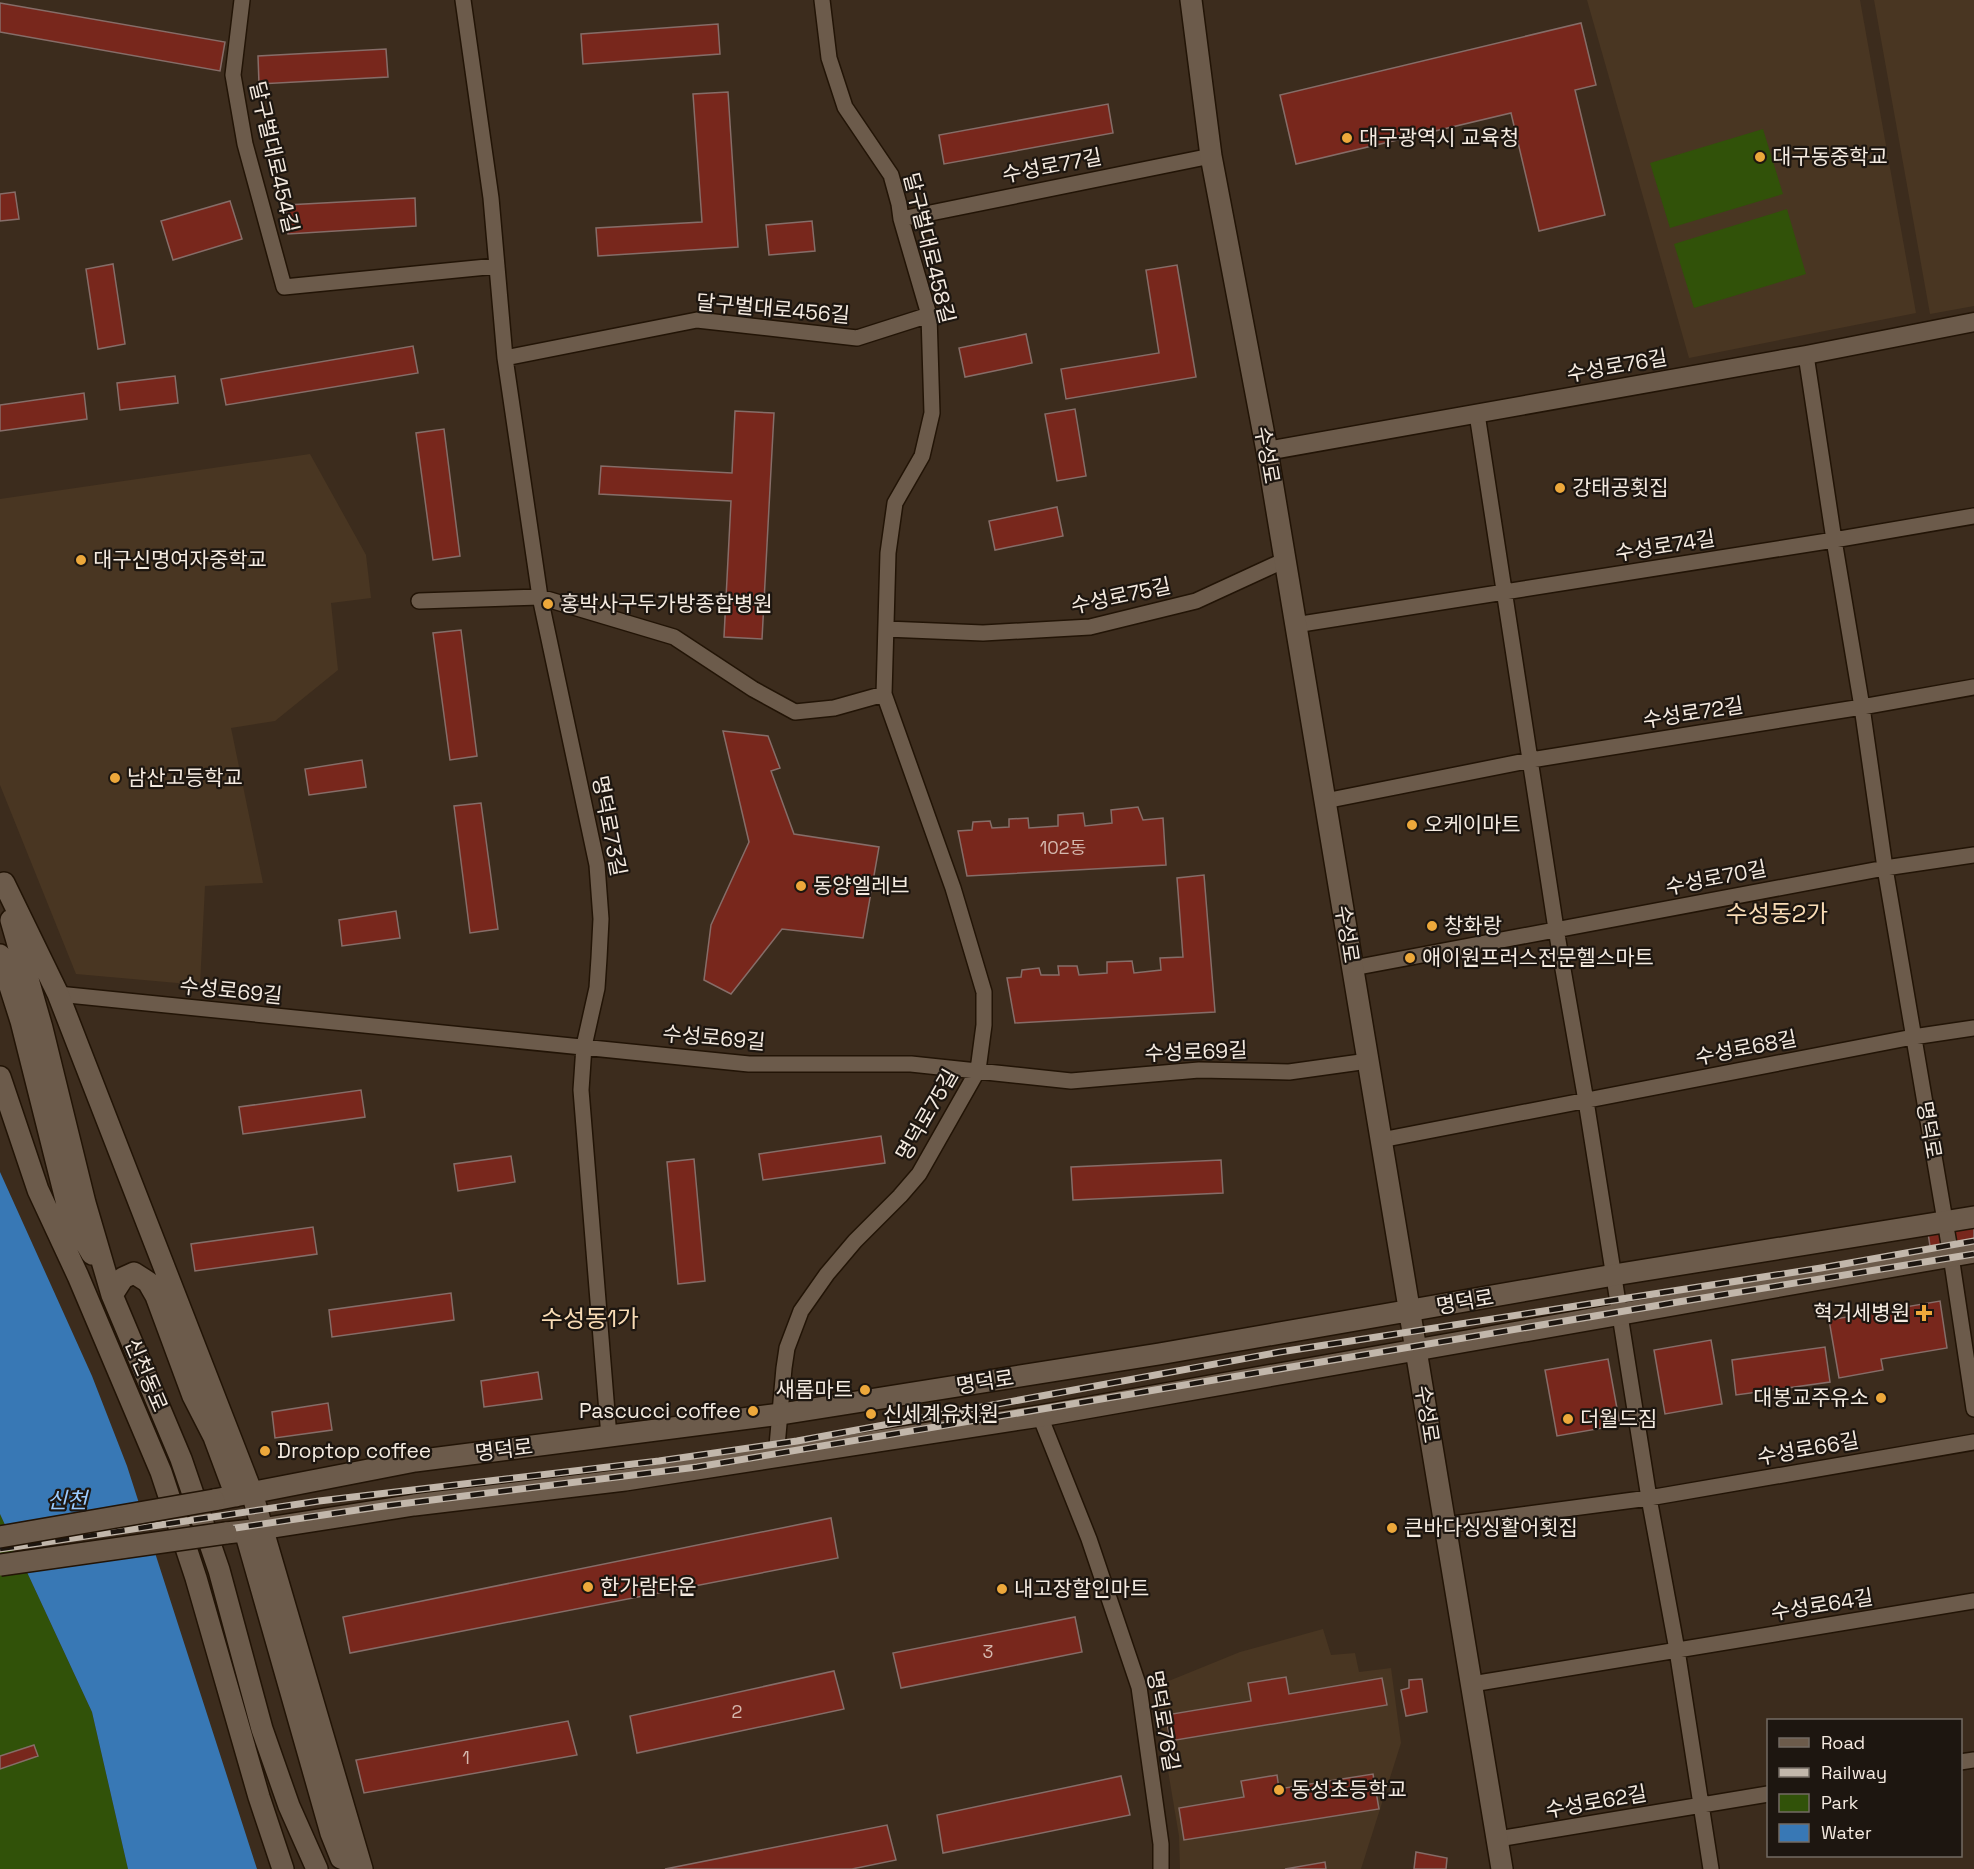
<svg xmlns="http://www.w3.org/2000/svg" width="1974" height="1869" font-family="'Space Grotesk','Noto Sans KR',sans-serif">
<style>
.built{fill:#493622}
.green{fill:#315209}
.water{fill:#3878b5}
.pier{fill:#3c2c1d}
.building{fill:#78271c;stroke:#866d68;stroke-width:1.5}
.lines{fill:none;stroke-linecap:round;stroke-linejoin:round}
.minor-casing{stroke:#221406;stroke-width:18}
.tertiary-casing{stroke:#221406;stroke-width:21}
.secondary-casing{stroke:#221406;stroke-width:24}
.minor{stroke:#6c5b4b;stroke-width:15}
.tertiary{stroke:#6c5b4b;stroke-width:18}
.secondary{stroke:#6c5b4b;stroke-width:21}
.rail-casing{stroke:#c2b7ab;stroke-width:7}
.rail{stroke:#1d1610;stroke-width:4.5;stroke-dasharray:14;stroke-linecap:butt}
.secondary-bridge-casing{stroke:#221406;stroke-width:24;stroke-linecap:butt}
.secondary-bridge{stroke:#6c5b4b;stroke-width:21}
.poi-dot{fill:#eda83b;stroke:#1d1610;stroke-width:2}
.labels{text-anchor:middle;stroke-width:4.5;stroke-linejoin:round;paint-order:stroke}
.number-label{font-size:18px;fill:#d5b9af}
.poi-label{font-size:21px;fill:#f4eae0;stroke:#1d1610;text-anchor:start}
.street-label{font-size:21px;fill:#f4eae0;stroke:#1d1610}
.water-label{font-size:22px;font-style:italic;fill:#9bcbfe;stroke:#1d1610}
.quarter-label{font-size:24px;fill:#f9dcb5;stroke:#1d1610}
</style>
<rect width="100%" height="100%" fill="#3c2c1d"/>
<path class="built" d="M 1587,0 L 1860,0 L 1916,313 L 1689,358 Z
M 1874,0 L 1974,0 L 1974,306 L 1930,314 Z
M 310,454 L 366,555 L 371,598 L 331,603 L 338,670 L 275,721 L 231,728 L 263,883 L 205,886 L 200,985 L 76,974 L 0,785 L 0,499 Z
M 1323,1629 L 1331,1655 L 1355,1653 L 1359,1672 L 1391,1668 L 1401,1743 L 1361,1869 L 1180,1869 L 1179,1836 L 1154,1687 L 1240,1652 Z"/>
<path class="green" d="M 1763,129 L 1783,194 L 1670,228 L 1650,163 Z
M 1787,209 L 1806,274 L 1694,308 L 1674,244 Z
M 0,1514 L 92,1712 L 128,1869 L 0,1869 Z"/>
<path class="water" d="M 0,1172 L 92,1376 L 127,1466 L 257,1869 L 128,1869 L 92,1712 L 0,1514 Z"/>
<path class="pier" d="M 146,1514 L 153,1536 L 17,1559 L 8,1538 Z"/>
<path class="building" d="M 0,3 L 225,42 L 220,71 L 0,32 Z
M 1581,23 L 1596,85 L 1575,90 L 1605,215 L 1539,231 L 1511,113 L 1296,164 L 1280,95 Z
M 718,24 L 720,54 L 583,64 L 581,34 Z
M 386,49 L 388,77 L 259,84 L 258,56 Z
M 728,92 L 738,247 L 598,256 L 596,228 L 702,222 L 693,94 Z
M 1108,104 L 1113,133 L 944,164 L 939,135 Z
M 15,192 L 19,219 L 0,221 L 0,194 Z
M 415,198 L 416,226 L 288,234 L 286,205 Z
M 230,201 L 242,239 L 173,260 L 161,221 Z
M 812,221 L 815,251 L 769,255 L 766,225 Z
M 113,264 L 125,344 L 98,349 L 86,269 Z
M 1177,265 L 1196,377 L 1066,399 L 1061,369 L 1159,353 L 1146,270 Z
M 1026,334 L 1032,363 L 965,377 L 959,348 Z
M 413,346 L 418,373 L 226,405 L 221,379 Z
M 175,376 L 178,403 L 120,410 L 117,383 Z
M 84,393 L 87,419 L 0,431 L 0,405 Z
M 1075,409 L 1086,476 L 1057,481 L 1045,414 Z
M 735,411 L 774,413 L 762,639 L 724,637 L 731,501 L 599,494 L 601,466 L 732,473 Z
M 444,429 L 460,556 L 433,560 L 416,433 Z
M 1057,507 L 1063,536 L 995,550 L 989,521 Z
M 461,630 L 477,756 L 450,760 L 433,633 Z
M 723,731 L 768,736 L 780,768 L 771,771 L 794,834 L 879,847 L 863,938 L 782,929 L 731,994 L 704,980 L 711,925 L 749,842 Z
M 362,760 L 366,787 L 309,795 L 305,769 Z
M 481,803 L 498,929 L 470,933 L 454,806 Z
M 1138,807 L 1143,820 L 1163,818 L 1166,865 L 967,876 L 958,831 L 972,830 L 973,822 L 990,821 L 992,828 L 1009,827 L 1009,819 L 1028,818 L 1029,828 L 1058,826 L 1058,815 L 1083,813 L 1085,826 L 1112,823 L 1111,810 Z
M 1204,875 L 1215,1012 L 1015,1023 L 1007,978 L 1021,977 L 1022,970 L 1039,968 L 1041,975 L 1059,975 L 1058,966 L 1077,966 L 1079,975 L 1107,973 L 1107,962 L 1132,961 L 1134,973 L 1161,970 L 1160,958 L 1183,957 L 1177,878 Z
M 396,911 L 400,938 L 342,946 L 339,920 Z
M 361,1090 L 365,1117 L 243,1134 L 239,1107 Z
M 881,1136 L 885,1163 L 763,1180 L 759,1154 Z
M 511,1156 L 515,1182 L 458,1191 L 454,1164 Z
M 694,1159 L 705,1281 L 678,1284 L 667,1162 Z
M 1221,1160 L 1223,1193 L 1073,1200 L 1071,1167 Z
M 1974,1213 L 1974,1257 L 1933,1264 L 1926,1221 Z
M 313,1227 L 317,1254 L 195,1271 L 191,1244 Z
M 451,1293 L 454,1320 L 332,1337 L 329,1310 Z
M 1940,1301 L 1947,1348 L 1881,1359 L 1883,1370 L 1839,1378 L 1829,1320 Z
M 1711,1340 L 1722,1404 L 1665,1414 L 1654,1350 Z
M 1825,1347 L 1830,1382 L 1736,1395 L 1732,1360 Z
M 1608,1359 L 1620,1425 L 1557,1436 L 1545,1370 Z
M 538,1372 L 542,1399 L 484,1407 L 481,1381 Z
M 328,1403 L 332,1430 L 275,1438 L 272,1412 Z
M 831,1518 L 838,1558 L 350,1653 L 343,1617 Z
M 1075,1617 L 1082,1652 L 901,1688 L 893,1653 Z
M 834,1671 L 844,1709 L 637,1753 L 630,1716 Z
M 1286,1677 L 1289,1694 L 1382,1678 L 1387,1705 L 1170,1741 L 1166,1715 L 1251,1701 L 1248,1683 Z
M 1422,1679 L 1427,1712 L 1406,1716 L 1401,1690 L 1409,1688 L 1409,1680 Z
M 568,1721 L 577,1755 L 364,1793 L 356,1760 Z
M 34,1745 L 38,1756 L 0,1769 L 0,1756 Z
M 1373,1774 L 1379,1809 L 1184,1840 L 1179,1808 L 1244,1797 L 1241,1781 L 1277,1775 L 1279,1789 Z
M 1121,1776 L 1130,1815 L 943,1853 L 937,1815 Z
M 887,1825 L 896,1860 L 852,1869 L 665,1869 Z
M 1416,1852 L 1447,1858 L 1446,1869 L 1414,1869 Z
M 1325,1862 L 1326,1869 L 1285,1869 Z"/>
<g class="lines">
<defs>
<path id="minor" d="M 242,0 L 233,75 L 245,144 L 284,287 L 497,266
M 463,0 L 491,198 L 505,358 L 540,597 L 597,865 L 601,919 L 599,958 L 597,988 L 584,1046 L 581,1090 L 609,1437
M 901,219 L 1211,156
M 1806,355 L 1834,540 L 1862,707 L 1885,868 L 1951,1256 L 1974,1409
M 505,358 L 697,320 L 857,338 L 929,315
M 1477,414 L 1556,929 L 1586,1101 L 1649,1498 L 1677,1650 L 1711,1869
M 419,601 L 540,597 L 674,637 L 753,689 L 795,712 L 834,708 L 884,694
M 1295,625 L 1834,540 L 1974,516
M 886,629 L 983,633 L 1090,627 L 1196,601 L 1285,560
M 1325,801 L 1531,760 L 1862,707 L 1974,687
M 1353,968 L 1885,868 L 1974,855
M 58,994 L 749,1064 L 911,1064 L 1071,1081 L 1199,1070 L 1289,1072 L 1368,1061
M 1381,1140 L 1913,1037 L 1974,1028
M 1040,1416 L 1089,1539 L 1139,1687 L 1161,1844 L 1161,1869
M 776,1457 L 784,1368 L 787,1348 L 801,1311 L 827,1274 L 855,1241 L 900,1196 L 919,1174 L 978,1070 L 984,1025 L 984,992 L 953,888 L 884,694 L 888,553 L 895,503 L 922,456 L 932,413 L 929,315 L 901,219 L 899,204 L 891,175 L 845,107 L 829,58 L 822,0
M 1445,1525 L 1649,1498 L 1974,1442
M 1472,1684 L 1974,1601
M 1960,1762 L 1974,1760
M 1498,1839 L 1768,1794"/>
<path id="tertiary" d="M 1267,451 L 1806,355 L 1974,322"/>
<path id="secondary" d="M 1191,0 L 1211,156 L 1267,451 L 1502,1869
M 4,883 L 58,994 L 252,1493 L 362,1869
M 11,920 L 42,1028 L 85,1203 L 112,1295 L 181,1459 L 219,1570 L 262,1729 L 289,1806 L 317,1869
M 0,955 L 21,1021 L 70,1216 L 92,1254
M 0,1077 L 38,1190 L 78,1276 L 161,1472 L 196,1578 L 259,1797 L 283,1869
M 112,1295 L 123,1278 L 134,1273 L 148,1282 L 156,1296 L 193,1396 L 214,1437 L 236,1496
M 214,1500 L 415,1461 L 781,1414 L 1159,1354 L 1614,1275 L 1974,1217
M 245,1531 L 331,1833 L 341,1858 L 361,1866
M 226,1533 L 261,1529 L 414,1505 L 625,1480 L 1040,1416 L 1974,1252"/>
</defs>
<use href="#minor" class="minor-casing"/>
<use href="#tertiary" class="tertiary-casing"/>
<use href="#secondary" class="secondary-casing"/>
<use href="#minor" class="minor"/>
<use href="#tertiary" class="tertiary"/>
<use href="#secondary" class="secondary"/>
<defs>
<path id="rail" d="M 0,1549 L 319,1501 L 659,1461 L 797,1441 L 1280,1352 L 1821,1268 L 1974,1241
M 0,1567 L 154,1540 L 384,1506 L 697,1467 L 1678,1302 L 1974,1254"/>
</defs>
<use href="#rail" class="rail-casing"/>
<use href="#rail" class="rail"/>
<defs>
<path id="secondary-bridge" d="M 0,1537 L 214,1500
M 0,1565 L 226,1533"/>
</defs>
<use href="#secondary-bridge" class="secondary-bridge-casing"/>
<use href="#secondary-bridge" class="secondary-bridge"/>
</g>
<g class="poi-dot">
<circle cx="1347" cy="138" r="6"/>
<circle cx="1760" cy="157" r="6"/>
<circle cx="1560" cy="488" r="6"/>
<circle cx="81" cy="560" r="6"/>
<circle cx="548" cy="604" r="6"/>
<circle cx="115" cy="778" r="6"/>
<circle cx="1412" cy="825" r="6"/>
<circle cx="801" cy="886" r="6"/>
<circle cx="1432" cy="926" r="6"/>
<circle cx="1410" cy="958" r="6"/>
<path d="M1921 1304h6v6h6v6h-6v6h-6v-6h-6v-6h6z"/>
<circle cx="865" cy="1390" r="6"/>
<circle cx="1881" cy="1398" r="6"/>
<circle cx="753" cy="1411" r="6"/>
<circle cx="871" cy="1414" r="6"/>
<circle cx="1568" cy="1419" r="6"/>
<circle cx="265" cy="1451" r="6"/>
<circle cx="1392" cy="1528" r="6"/>
<circle cx="588" cy="1587" r="6"/>
<circle cx="1002" cy="1589" r="6"/>
<circle cx="1279" cy="1790" r="6"/>
</g>
<g class="labels">
<g class="number-label">
<text x="1063" y="854">102동</text>
<text x="988" y="1658">3</text>
<text x="737" y="1718">2</text>
<text x="466" y="1764">1</text>
</g>
<g class="poi-label">
<text x="1359" y="145">대구광역시 교육청</text>
<text x="1772" y="164">대구동중학교</text>
<text x="1572" y="495">강태공횟집</text>
<text x="93" y="567">대구신명여자중학교</text>
<text x="560" y="611">홍박사구두가방종합병원</text>
<text x="127" y="785">남산고등학교</text>
<text x="1424" y="832">오케이마트</text>
<text x="813" y="893">동양엘레브</text>
<text x="1444" y="933">창화랑</text>
<text x="1422" y="965">애이원프러스전문헬스마트</text>
<text x="1910" y="1320" text-anchor="end">혁거세병원</text>
<text x="853" y="1397" text-anchor="end">새롬마트</text>
<text x="1869" y="1405" text-anchor="end">대봉교주유소</text>
<text x="741" y="1418" text-anchor="end">Pascucci coffee</text>
<text x="883" y="1421">신세계유치원</text>
<text x="1580" y="1426">더월드짐</text>
<text x="277" y="1458">Droptop coffee</text>
<text x="1404" y="1535">큰바다싱싱활어횟집</text>
<text x="600" y="1594">한가람타운</text>
<text x="1014" y="1596">내고장할인마트</text>
<text x="1291" y="1797">동성초등학교</text>
</g>
<g class="street-label">
<text transform="translate(274 157) rotate(77)" y="7">달구벌대로454길</text>
<text transform="translate(1052 166) rotate(-11)" y="7">수성로77길</text>
<text transform="translate(929 248) rotate(76)" y="7">달구벌대로458길</text>
<text transform="translate(773 309) rotate(5)" y="7">달구벌대로456길</text>
<text transform="translate(1617 366) rotate(-10)" y="7">수성로76길</text>
<text transform="translate(1267 455) rotate(80)" y="7">수성로</text>
<text transform="translate(1665 546) rotate(-9)" y="7">수성로74길</text>
<text transform="translate(1121 596) rotate(-12)" y="7">수성로75길</text>
<text transform="translate(1693 713) rotate(-9)" y="7">수성로72길</text>
<text transform="translate(609 826) rotate(79)" y="7">명덕로73길</text>
<text transform="translate(1716 878) rotate(-11)" y="7">수성로70길</text>
<text transform="translate(1347 934) rotate(81)" y="7">수성로</text>
<text transform="translate(231 991) rotate(6)" y="7">수성로69길</text>
<text transform="translate(714 1038) rotate(5)" y="7">수성로69길</text>
<text transform="translate(1746 1048) rotate(-11)" y="7">수성로68길</text>
<text transform="translate(1196 1052) rotate(-2)" y="7">수성로69길</text>
<text transform="translate(927 1115) rotate(-60)" y="7">명덕로75길</text>
<text transform="translate(1929 1130) rotate(80)" y="7">명덕로</text>
<text transform="translate(1465 1302) rotate(-10)" y="7">명덕로</text>
<text transform="translate(146 1375) rotate(67)" y="7">신천동로</text>
<text transform="translate(985 1382) rotate(-9)" y="7">명덕로</text>
<text transform="translate(1427 1414) rotate(81)" y="7">수성로</text>
<text transform="translate(1808 1449) rotate(-10)" y="7">수성로66길</text>
<text transform="translate(504 1450) rotate(-7)" y="7">명덕로</text>
<text transform="translate(1822 1605) rotate(-9)" y="7">수성로64길</text>
<text transform="translate(1163 1721) rotate(80)" y="7">명덕로76길</text>
<text transform="translate(1596 1802) rotate(-10)" y="7">수성로62길</text>
</g>
<g class="water-label">
<text x="67" y="1508">신천</text>
</g>
<g class="quarter-label">
<text x="1777" y="922">수성동2가</text>
<text x="590" y="1327">수성동1가</text>
</g>
</g>
<rect x="1767" y="1719" width="195" height="138" fill="#1d1610" stroke="#736b63" stroke-width="1.5"/>
<rect x="1779" y="1738" width="30" height="9" fill="#6c5b4b" stroke="#736b63" stroke-width="1.5"/>
<text x="1821" y="1749" font-size="18" fill="#f4eae0">Road</text>
<rect x="1779" y="1768" width="30" height="9" fill="#c2b7ab" stroke="#736b63" stroke-width="1.5"/>
<text x="1821" y="1779" font-size="18" fill="#f4eae0">Railway</text>
<rect x="1779" y="1794" width="30" height="18" fill="#315209" stroke="#736b63" stroke-width="1.5"/>
<text x="1821" y="1809" font-size="18" fill="#f4eae0">Park</text>
<rect x="1779" y="1824" width="30" height="18" fill="#3878b5" stroke="#736b63" stroke-width="1.5"/>
<text x="1821" y="1839" font-size="18" fill="#f4eae0">Water</text>
</svg>
